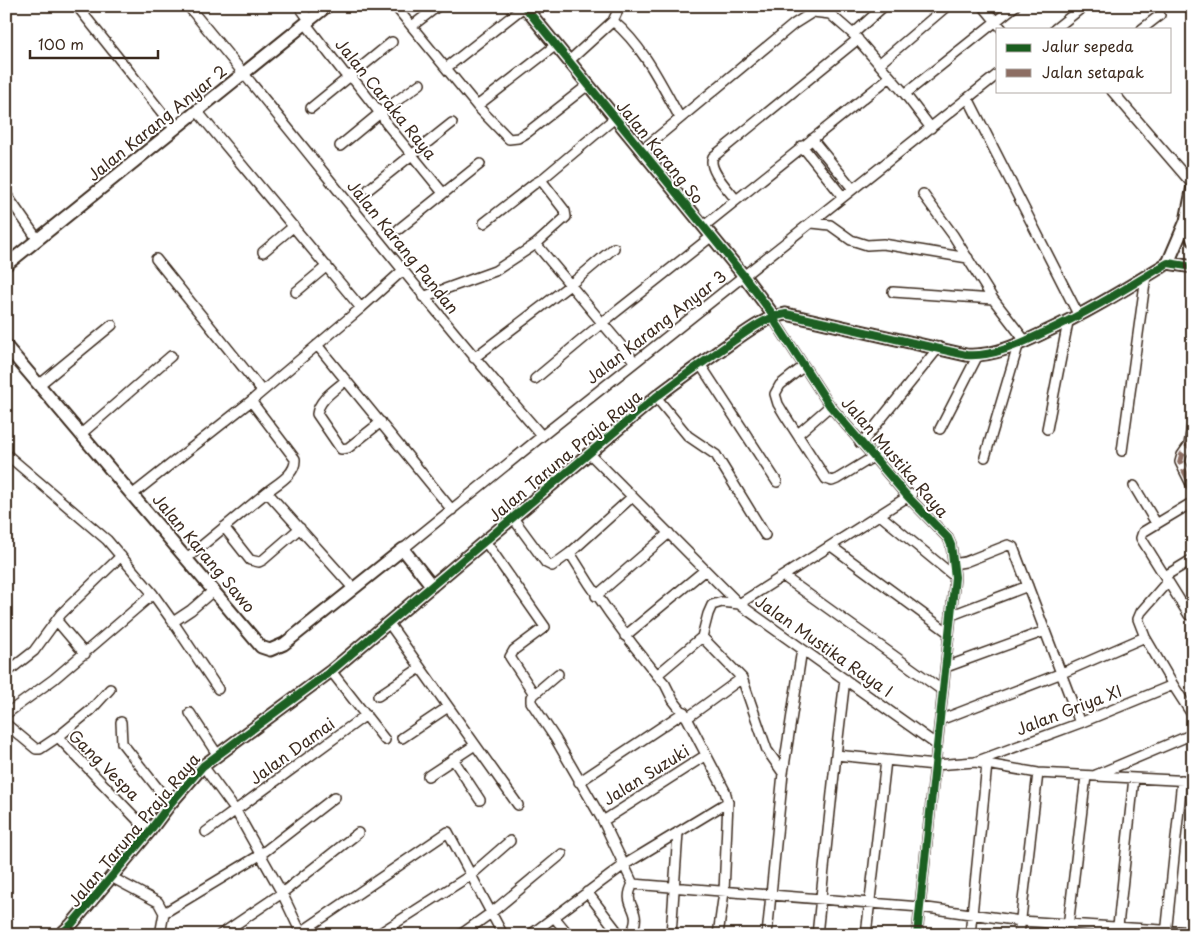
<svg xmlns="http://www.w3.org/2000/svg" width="1199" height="941" font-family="'Playpen Sans',sans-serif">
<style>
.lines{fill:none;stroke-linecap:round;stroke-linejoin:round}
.minor-casing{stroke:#3b2a1e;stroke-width:12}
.tertiary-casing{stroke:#3b2a1e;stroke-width:15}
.minor{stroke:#fff;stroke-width:9}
.tertiary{stroke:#fff;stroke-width:11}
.quiet{stroke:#8d6e63;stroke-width:6;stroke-dasharray:12 6;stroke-linecap:butt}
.cycleway-casing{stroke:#fff;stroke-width:11}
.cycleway{stroke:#1b5e20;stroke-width:8}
.labels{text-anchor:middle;stroke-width:4;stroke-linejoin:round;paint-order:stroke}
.street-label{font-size:16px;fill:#3b2a1e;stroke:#fff}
</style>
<rect width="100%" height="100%" fill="#fff"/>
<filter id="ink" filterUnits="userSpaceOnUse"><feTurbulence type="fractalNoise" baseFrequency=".02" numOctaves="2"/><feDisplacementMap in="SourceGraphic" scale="10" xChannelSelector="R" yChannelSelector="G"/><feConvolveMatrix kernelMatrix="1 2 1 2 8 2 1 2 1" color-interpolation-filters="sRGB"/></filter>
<g filter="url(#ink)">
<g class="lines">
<defs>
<path id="minor" d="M 77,6 L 175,129
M 188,6 C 307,149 420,296 542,436
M 299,6 L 310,21
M 395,6 L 477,106 L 509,139 L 518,138 L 528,132 L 588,85
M 884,6 L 853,34 L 905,94 L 931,128
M 983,6 L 1002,29
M 613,21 L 620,6
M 306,24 L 344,73 L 354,80 L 383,117 L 386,123 L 443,193
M 412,26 L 438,6
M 1055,29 L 1084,6
M 1142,29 L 1160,15
M 569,61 L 613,21 C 644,47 661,84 680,118
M 879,64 L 947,6
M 446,68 L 525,6
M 1112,91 L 1193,185
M 905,94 L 1015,6
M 968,98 L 1079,316
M 477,106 L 556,45
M 311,108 L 392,42
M 197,111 L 361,308
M 812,139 L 853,189
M 340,146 L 380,113 L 420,84
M 802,146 L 843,197
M 642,150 L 794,24 L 813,12 L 830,14 L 853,34
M 541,180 L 615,118
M 369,189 L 452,123
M 6,194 L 38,240
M 923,194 L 953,235 L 993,299 L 1026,342
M 736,200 C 729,190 707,169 713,157 L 858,39
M 484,223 L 534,184 L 541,180 L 565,211 L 566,217 L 536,244 L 635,362
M 812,223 L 830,225 L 851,240 L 867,245 L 883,244 L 968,258
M 704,226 L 890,77
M 399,229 L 480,164
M 263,252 L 294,226
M 156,259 L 262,391
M 296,292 L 327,266
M 893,292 L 993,299
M 423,297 L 495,271 L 536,244
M 774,316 L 776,323 L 830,406 L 908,497 L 948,538 L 951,545 L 955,577 L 917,935
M 317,345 L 452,510
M 474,358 L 570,285 L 614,248
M 700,364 L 777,482
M 804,366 L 780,385 L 775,394 L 778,404 L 784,414 L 826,479 L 832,481 L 837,479 L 878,454
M 535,379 L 602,323 L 712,236
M 346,380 C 335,390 319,399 317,414 L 341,449 L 348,448 L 381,422
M 39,385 L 112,325
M 656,397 L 688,436 L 716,455 L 765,535
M 1193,419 L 1189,445 L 1182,455 L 1180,462 L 1193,488
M 940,429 L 978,355
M 1047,429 L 1068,322
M 81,434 L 171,356
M 798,434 L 830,406
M 860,443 L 865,439 L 939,347
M 1122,451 L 1146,276
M 6,454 L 107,540 L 153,594 L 173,622 L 191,610 L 214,590
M 590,454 L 739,604
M 985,457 L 1018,346
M 1134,486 L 1156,523
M 133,494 L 251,401
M 912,494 L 739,604 L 937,745
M 1193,502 L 1143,532 L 1141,538 L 1189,615 L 1193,615
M 880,515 L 955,577
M 513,518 L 546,563 L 552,566 L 570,553 C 597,598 624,635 657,675
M 224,527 L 250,560 L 259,562 L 263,560 L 300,528
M 485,541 L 545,627 L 514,650 L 510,657 L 534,694
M 831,546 L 949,633
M 403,549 L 542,436 L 998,74
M 570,553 L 632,497
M 187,558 L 267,492
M 953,564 L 965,562 L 1008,545 L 1013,547 L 1080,723
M 783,576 L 943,691
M 1165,576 L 1193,559
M 1168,581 L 1141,612 L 1138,619 L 1145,637 L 1173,685 L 1193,716
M 353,588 L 267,492 C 278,483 296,474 295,459 L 251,401 L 361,308 L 402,271
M 596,596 L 669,533
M 952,615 L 1028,586
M 57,621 L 85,654
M 173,622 L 218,689
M 388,622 L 518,805
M 625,636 L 705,570
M 702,637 L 742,678 L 767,750 L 783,773
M 946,667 L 1045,631
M 331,671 L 385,740
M 6,673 L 34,651 L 61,614 L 121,556
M 558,674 L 531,697 L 531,702 L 555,738 L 603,821 L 633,884
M 845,679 L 836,755 L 935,765 L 975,762 L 1038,773 L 1193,781
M 378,696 L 420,668
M 190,713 L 217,754
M 6,714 L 54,679 L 153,594
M 687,718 L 742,678
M 940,720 L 1062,673 L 1145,637
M 121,722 L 122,743 L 170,804
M 6,724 L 36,749 L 40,749 L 58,737 L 149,832
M 58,737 L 91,710 L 110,689
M 402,738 L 448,707
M 453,759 L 480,800
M 975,762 L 1080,723 L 1173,685
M 203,766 L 236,811 L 282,893 L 302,935
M 1096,775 L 1193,734
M 428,776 L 475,745
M 579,782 L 684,712
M 603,821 L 706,755
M 206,832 L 366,715
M 111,877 L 158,902 L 164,913 L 160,935
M 633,884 L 920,907 L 1021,921 L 1193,932
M 587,892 L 620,935
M 164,913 L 260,855 L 335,797
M 554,917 L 569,935
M 220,935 L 282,893 L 358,833
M 297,935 L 448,832 L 503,935
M 377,935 L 471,875 L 510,841
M 460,935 L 491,913 L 562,854
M 530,935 L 624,865 L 728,802
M 630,935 C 646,908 620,908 633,884
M 671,935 L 678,832
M 718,935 L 724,892 L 728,802 L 725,791 L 687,718 L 673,700 L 665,684 L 657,675 L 702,637 L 708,614 L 712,605 L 722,602 L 739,604
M 767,935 L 783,773 L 802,649
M 817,935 L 836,755
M 866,935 L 886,760
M 970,935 L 987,764
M 1019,935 L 1038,773
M 1067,935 L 1086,776
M 1117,935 L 1134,778
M 1166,935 L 1182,780"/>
<path id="tertiary" d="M 524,6 L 744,276 L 774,316
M 1186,221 L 1193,240
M 1168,263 L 1186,221 L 1193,186
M 6,265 L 327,6
M 6,346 L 261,647 L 270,650 L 284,644 L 403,549 L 432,586
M 60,935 L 71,925 L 149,832 L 170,804 L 203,766 L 331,671 L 656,397 C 681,378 706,360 732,342 C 749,330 766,317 786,314 L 966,355 C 993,357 1020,344 1043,333 C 1087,313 1127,288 1168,263 L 1193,267"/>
</defs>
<use href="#minor" class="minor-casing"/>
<use href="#tertiary" class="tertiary-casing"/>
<use href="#minor" class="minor"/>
<use href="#tertiary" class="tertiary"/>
<path class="quiet" d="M 1193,419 L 1189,445 L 1182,455 L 1180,462 L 1193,488"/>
<defs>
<path id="cycleway" d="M 524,6 L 744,276 L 774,316 L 776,323 L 830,406 L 908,497 L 948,538 L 951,545 L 955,577 L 917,935
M 60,935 L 71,925 L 149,832 L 170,804 L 203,766 L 331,671 L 656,397 C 681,378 706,360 732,342 C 749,330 766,317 786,314 L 966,355 C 993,357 1020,344 1043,333 C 1087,313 1127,288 1168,263 L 1193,267"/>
</defs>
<use href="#cycleway" class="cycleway-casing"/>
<use href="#cycleway" class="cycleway"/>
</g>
</g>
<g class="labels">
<g class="street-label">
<text transform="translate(386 99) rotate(51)" y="6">Jalan Caraka Raya</text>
<text transform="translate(157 123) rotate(-39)" y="6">Jalan Karang Anyar 2</text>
<text transform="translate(660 152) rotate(51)" y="6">Jalan Karang So</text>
<text transform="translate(403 247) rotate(51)" y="6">Jalan Karang Pandan</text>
<text transform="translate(656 327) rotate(-38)" y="6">Jalan Karang Anyar 3</text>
<text transform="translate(565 456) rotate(-40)" y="6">Jalan Taruna Praja Raya</text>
<text transform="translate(895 457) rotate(49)" y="6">Jalan Mustika Raya</text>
<text transform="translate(204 553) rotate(50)" y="6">Jalan Karang Sawo</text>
<text transform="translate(824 646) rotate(35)" y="6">Jalan Mustika Raya I</text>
<text transform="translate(1069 710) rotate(-21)" y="6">Jalan Griya XI</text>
<text transform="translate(292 751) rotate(-36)" y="6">Jalan Damai</text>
<text transform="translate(104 765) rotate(45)" y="6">Gang Vespa</text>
<text transform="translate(646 775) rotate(-32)" y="6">Jalan Suzuki</text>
<text transform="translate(134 830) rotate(-50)" y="6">Jalan Taruna Praja Raya</text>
</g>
</g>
<rect width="1199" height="941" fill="none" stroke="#fff" stroke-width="25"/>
<rect x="12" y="12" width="1174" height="916" fill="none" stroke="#3b2a1e" stroke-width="2" filter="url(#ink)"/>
<rect x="996" y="28" width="175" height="65" fill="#ffffff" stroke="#b1aaa5"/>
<rect x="1006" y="44" width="25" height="8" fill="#1b5e20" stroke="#b1aaa5"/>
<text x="1042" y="52" font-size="15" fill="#3b2a1e">Jalur sepeda</text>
<rect x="1006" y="69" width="25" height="8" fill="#8d6e63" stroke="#b1aaa5"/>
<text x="1042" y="78" font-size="15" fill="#3b2a1e">Jalan setapak</text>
<path d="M30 50v8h128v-8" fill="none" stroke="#3b2a1e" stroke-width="2.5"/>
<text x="38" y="50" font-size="15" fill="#3b2a1e" stroke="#ffffff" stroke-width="4" paint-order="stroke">100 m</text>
</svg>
